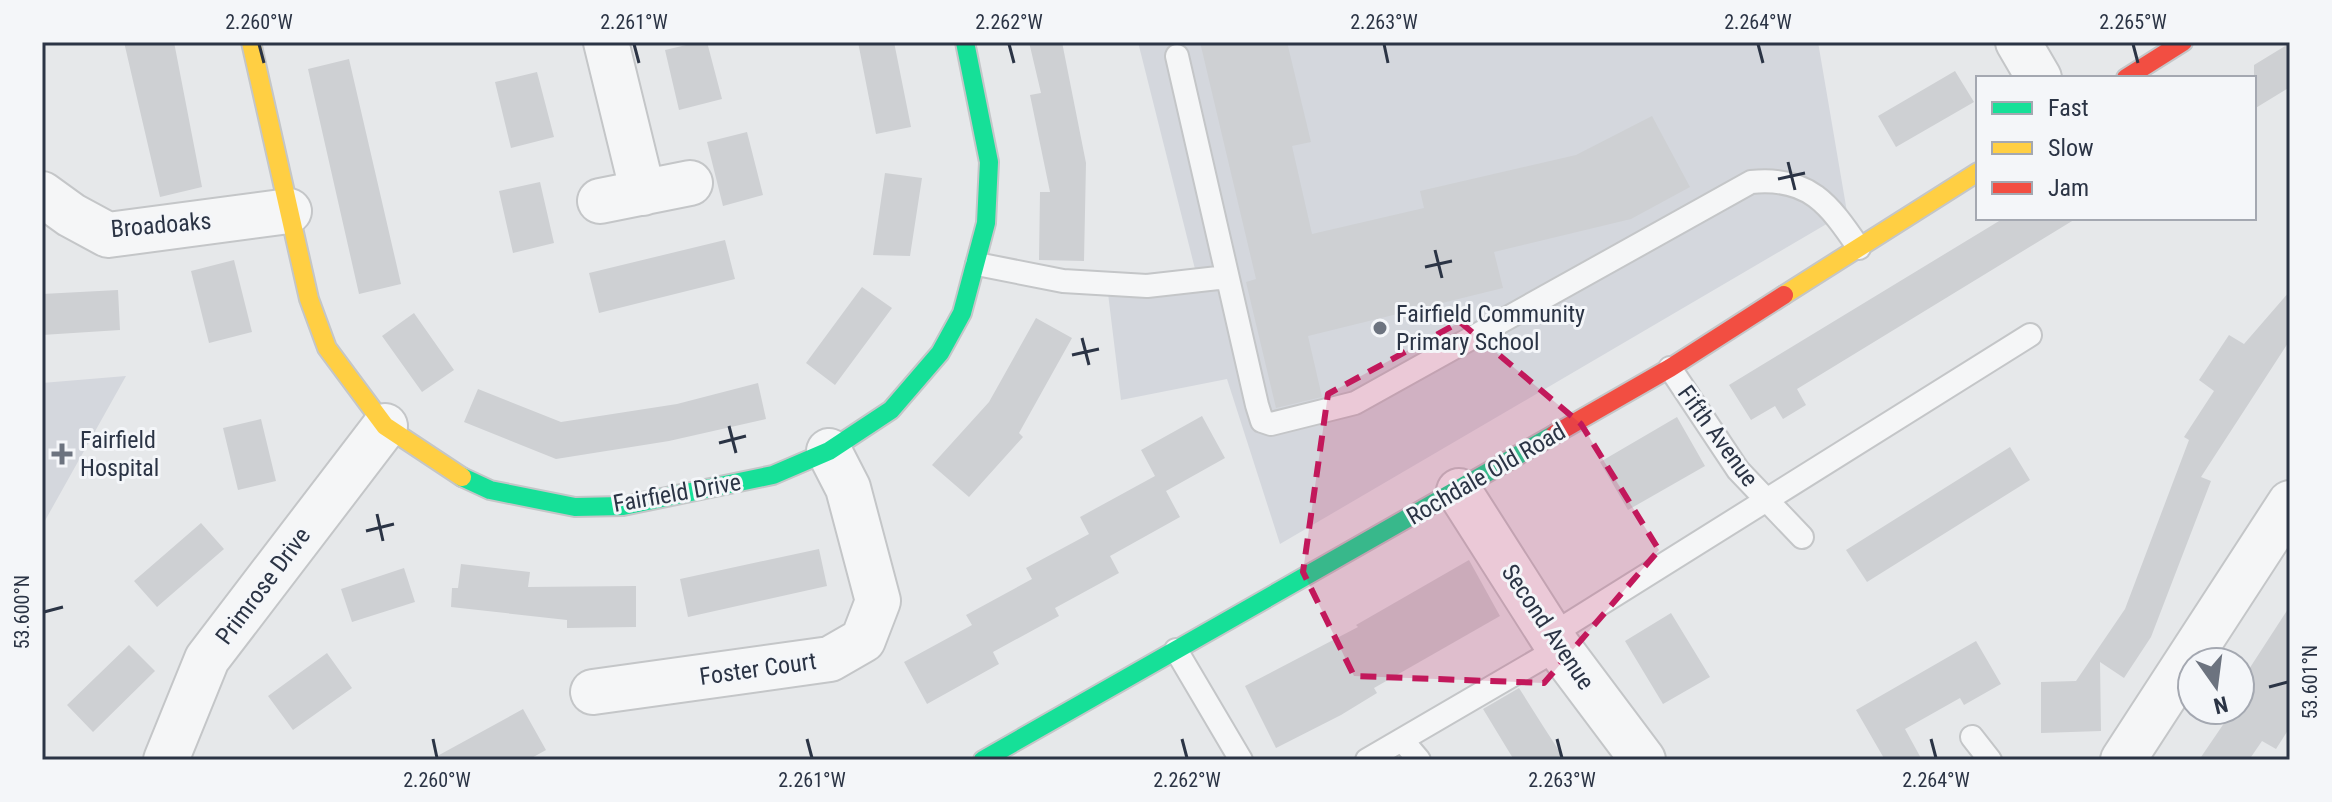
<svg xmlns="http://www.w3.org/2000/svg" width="2332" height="802" font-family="'Roboto Condensed',sans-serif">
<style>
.built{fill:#d4d7dd}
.building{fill:#ced0d3}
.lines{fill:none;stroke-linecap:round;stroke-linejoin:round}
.lane-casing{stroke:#c4c6c8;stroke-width:26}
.street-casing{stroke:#c4c6c8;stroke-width:48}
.fast-casing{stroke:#c4c6c8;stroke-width:22}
.slow-casing{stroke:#c4c6c8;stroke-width:22}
.jam-casing{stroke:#c4c6c8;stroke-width:22}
.lane{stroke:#f5f6f7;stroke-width:22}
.street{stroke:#f5f6f7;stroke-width:44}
.fast{stroke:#16e098;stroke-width:18}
.slow{stroke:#ffcf43;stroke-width:18}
.jam{stroke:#f24e42;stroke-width:18}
.marked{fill:#c2185b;fill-opacity:0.2;stroke:#c2185b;stroke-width:6;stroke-dasharray:16 10;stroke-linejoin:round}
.ticks{fill:none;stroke:#2b3445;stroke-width:3}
.poi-dot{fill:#6c737f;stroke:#f4f6f9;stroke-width:3}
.labels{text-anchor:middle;stroke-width:6;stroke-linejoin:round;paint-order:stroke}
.street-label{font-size:24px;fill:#2b3445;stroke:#f4f6f9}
.poi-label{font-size:24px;fill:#2b3445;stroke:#f4f6f9;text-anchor:start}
.neatline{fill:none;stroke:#2b3445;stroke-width:3}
.ticks-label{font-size:20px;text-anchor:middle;fill:#2b3445}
</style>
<rect width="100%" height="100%" fill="#e6e8ea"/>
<path class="built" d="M 1138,42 L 1818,42 L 1847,212 L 1280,544 L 1227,379 L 1121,400 L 1106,277 L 1195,269 Z
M 126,376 L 42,526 L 42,383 Z"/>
<path class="building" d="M 124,42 L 174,42 L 202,187 L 160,197 Z
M 699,42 L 707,42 L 722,99 L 679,110 L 665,50 Z
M 858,42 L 894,42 L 911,127 L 876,134 Z
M 1029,42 L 1062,42 L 1086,163 L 1084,261 L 1039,260 L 1040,192 L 1050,192 L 1030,95 L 1041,93 Z
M 1200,42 L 1287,42 L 1311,142 L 1292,146 L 1312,234 L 1424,208 L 1420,191 L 1576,155 L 1652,116 L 1690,187 L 1631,219 L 1494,252 L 1503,288 L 1308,336 L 1322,397 L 1276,408 L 1246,282 L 1256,279 Z
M 2290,43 L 2290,87 L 2254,109 L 2254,65 Z
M 349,59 L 401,284 L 359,294 L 308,69 Z
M 1955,71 L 1974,102 L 1896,147 L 1878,116 Z
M 537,72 L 554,137 L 511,148 L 495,82 Z
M 747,132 L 763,195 L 723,206 L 707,142 Z
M 885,173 L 922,178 L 910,256 L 873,255 Z
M 540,182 L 554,243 L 513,253 L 499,191 Z
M 2004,218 L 2077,218 L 1797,389 L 1806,405 L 1783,419 L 1775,406 L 1751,420 L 1729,385 Z
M 725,240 L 735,279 L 599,313 L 589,273 Z
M 234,260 L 252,332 L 209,343 L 191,271 Z
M 862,287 L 892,308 L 835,385 L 806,363 Z
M 118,290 L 120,330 L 42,335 L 42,294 Z
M 2290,291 L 2290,340 L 2201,477 L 2211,481 L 2151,637 L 2124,678 L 2100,662 L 2101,731 L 2041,733 L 2041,682 L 2076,681 L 2125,609 L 2189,440 L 2184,437 L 2214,391 L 2199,380 L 2229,335 L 2244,344 Z
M 414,313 L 454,370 L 422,392 L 382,336 Z
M 1036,318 L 1072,338 L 1019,433 L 1023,437 L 969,497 L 932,465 L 989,402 Z
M 758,383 L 766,419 L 669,441 L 556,459 L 464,422 L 478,389 L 561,422 L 677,404 Z
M 1202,416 L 1225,458 L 1166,491 L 1180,517 L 1110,556 L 1119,573 L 1055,608 L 1059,616 L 993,652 L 999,664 L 927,704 L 904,662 L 972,625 L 966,615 L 1032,579 L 1026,568 L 1089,534 L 1080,517 L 1155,476 L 1141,450 Z
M 1677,417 L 1705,466 L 1628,510 L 1600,462 Z
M 261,419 L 276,481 L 238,490 L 223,428 Z
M 2010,447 L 2030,480 L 1867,582 L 1846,550 Z
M 201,523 L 224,549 L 157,607 L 134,581 Z
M 819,549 L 827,586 L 688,617 L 680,579 Z
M 1469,560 L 1500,616 L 1374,688 L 1377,693 L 1341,715 L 1276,748 L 1245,686 L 1358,627 L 1356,625 Z
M 461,564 L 530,572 L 528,587 L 636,586 L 636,627 L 567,628 L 567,620 L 451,607 L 452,588 L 458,588 Z
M 404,568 L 415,602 L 352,622 L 341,589 Z
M 2290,606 L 2290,727 L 2276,749 L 2262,741 L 2249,760 L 2199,760 L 2233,710 L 2240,710 L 2240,683 Z
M 1671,613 L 1710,677 L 1663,704 L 1625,641 Z
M 1976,641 L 2001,684 L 1964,705 L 1960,698 L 1905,729 L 1922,760 L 1885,760 L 1856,710 Z
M 129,645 L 155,671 L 93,732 L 67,705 Z
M 327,653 L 352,688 L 293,730 L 268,696 Z
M 1519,688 L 1543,726 L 1565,760 L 1514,760 L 1483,709 Z
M 523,709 L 546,750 L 528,760 L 430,760 Z"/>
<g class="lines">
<defs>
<path id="lane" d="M 1177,56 L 1257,405 L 1262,421 L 1271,424 L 1355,403 L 1751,182 C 1809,176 1829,204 1859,248
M 977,264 L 1063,281 L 1147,286 L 1227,277
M 1670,368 L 1738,470 L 1802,537
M 1551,635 L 2030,335
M 1176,650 L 1241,760
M 1972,737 L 1990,760
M 1402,740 L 1419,760
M 1367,760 L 1559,648"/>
<path id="street" d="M 606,42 L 643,193
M 2018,42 L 2039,78
M 42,194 L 71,215 L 108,235 L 289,211
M 600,201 L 690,183
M 1459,491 L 1559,648 L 1643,760
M 593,692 L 830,659 L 863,640 L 878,601 L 848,488 L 829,451
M 166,760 L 207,659 L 385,426
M 2123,760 L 2290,503"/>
<path id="fast" d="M 462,477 L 490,490 L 575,507 L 623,506 L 773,475 L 829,451 L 891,410 L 940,353 L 962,313 L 986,223 L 989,162 L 965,42
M 983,760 L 1555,434"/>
<path id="slow" d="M 251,42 L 309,299 L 327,348 L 385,426 L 462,477
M 1784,295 L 1978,172"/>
<path id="jam" d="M 2126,78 L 2183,42
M 1555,434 L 1670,368 L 1784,295"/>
</defs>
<use href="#lane" class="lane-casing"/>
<use href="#street" class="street-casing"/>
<use href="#fast" class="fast-casing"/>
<use href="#slow" class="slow-casing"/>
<use href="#jam" class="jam-casing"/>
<use href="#lane" class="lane"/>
<use href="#street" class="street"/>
<use href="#fast" class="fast"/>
<use href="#slow" class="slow"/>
<use href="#jam" class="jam"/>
</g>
<path class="marked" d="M 1460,322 L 1581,424 L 1659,550 L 1544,683 L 1354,676 L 1303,572 L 1328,394 Z"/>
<path class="ticks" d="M 259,44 L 264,63M 634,44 L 639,63M 1009,44 L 1014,63M 1384,44 L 1388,63M 1758,44 L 1763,63M 2133,44 L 2138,63M 1788,162 L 1795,190M 1778,179 L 1805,173M 1435,250 L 1442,278M 1425,267 L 1452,261M 1082,338 L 1089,365M 1072,355 L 1099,349M 729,426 L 736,453M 719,443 L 746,436M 377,514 L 383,541M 366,531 L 394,524M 44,612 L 63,607M 2269,687 L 2288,682M 433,739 L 437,758M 807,739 L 812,758M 1182,739 L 1187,758M 1557,739 L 1562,758M 1931,739 L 1936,758"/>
<g class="poi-dot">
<circle cx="1380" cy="328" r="8"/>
<path d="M58 442h8v8h8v8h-8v8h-8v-8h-8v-8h8z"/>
</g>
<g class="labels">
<g class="street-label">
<text transform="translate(161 225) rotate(-5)" y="8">Broadoaks</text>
<text transform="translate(1718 436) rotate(54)" y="8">Fifth Avenue</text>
<text transform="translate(1486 474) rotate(-30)" y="8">Rochdale Old Road</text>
<text transform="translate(677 493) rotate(-10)" y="8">Fairfield Drive</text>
<text transform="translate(263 586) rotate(-53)" y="8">Primrose Drive</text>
<text transform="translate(1548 627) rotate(56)" y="8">Second Avenue</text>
<text transform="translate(758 669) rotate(-8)" y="8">Foster Court</text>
</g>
<g class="poi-label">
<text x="1396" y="322">Fairfield Community<tspan x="1396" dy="28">Primary School</tspan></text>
<text x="80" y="448">Fairfield<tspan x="80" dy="28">Hospital</tspan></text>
</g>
</g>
<rect width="2332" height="802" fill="none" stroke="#f4f6f9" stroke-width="88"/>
<rect x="1976" y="76" width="280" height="144" fill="#f4f6f9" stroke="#a4a8b1" stroke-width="2"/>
<rect x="1992" y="102" width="40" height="12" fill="#16e098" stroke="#a4a8b1" stroke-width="2"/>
<text x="2048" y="116" font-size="24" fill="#2b3445">Fast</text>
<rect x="1992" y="142" width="40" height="12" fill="#ffcf43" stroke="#a4a8b1" stroke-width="2"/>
<text x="2048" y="156" font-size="24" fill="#2b3445">Slow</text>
<rect x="1992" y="182" width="40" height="12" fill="#f24e42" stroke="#a4a8b1" stroke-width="2"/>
<text x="2048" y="196" font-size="24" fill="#2b3445">Jam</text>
<g transform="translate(2216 686) rotate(166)"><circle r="38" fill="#f4f6f9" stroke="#a4a8b1" stroke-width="2"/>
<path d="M0-6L14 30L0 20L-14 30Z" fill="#6c737f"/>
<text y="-12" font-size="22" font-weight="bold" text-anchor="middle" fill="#2b3445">N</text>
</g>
<rect x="44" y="44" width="2244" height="714" class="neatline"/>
<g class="ticks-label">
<text x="259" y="29">2.260°W</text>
<text x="634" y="29">2.261°W</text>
<text x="1009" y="29">2.262°W</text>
<text x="1384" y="29">2.263°W</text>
<text x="1758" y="29">2.264°W</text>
<text x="2133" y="29">2.265°W</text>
<text transform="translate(22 612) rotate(-90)" y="7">53.600°N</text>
<text transform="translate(2310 682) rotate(-90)" y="7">53.601°N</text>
<text x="437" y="787">2.260°W</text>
<text x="812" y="787">2.261°W</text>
<text x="1187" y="787">2.262°W</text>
<text x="1562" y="787">2.263°W</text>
<text x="1936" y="787">2.264°W</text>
</g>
</svg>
